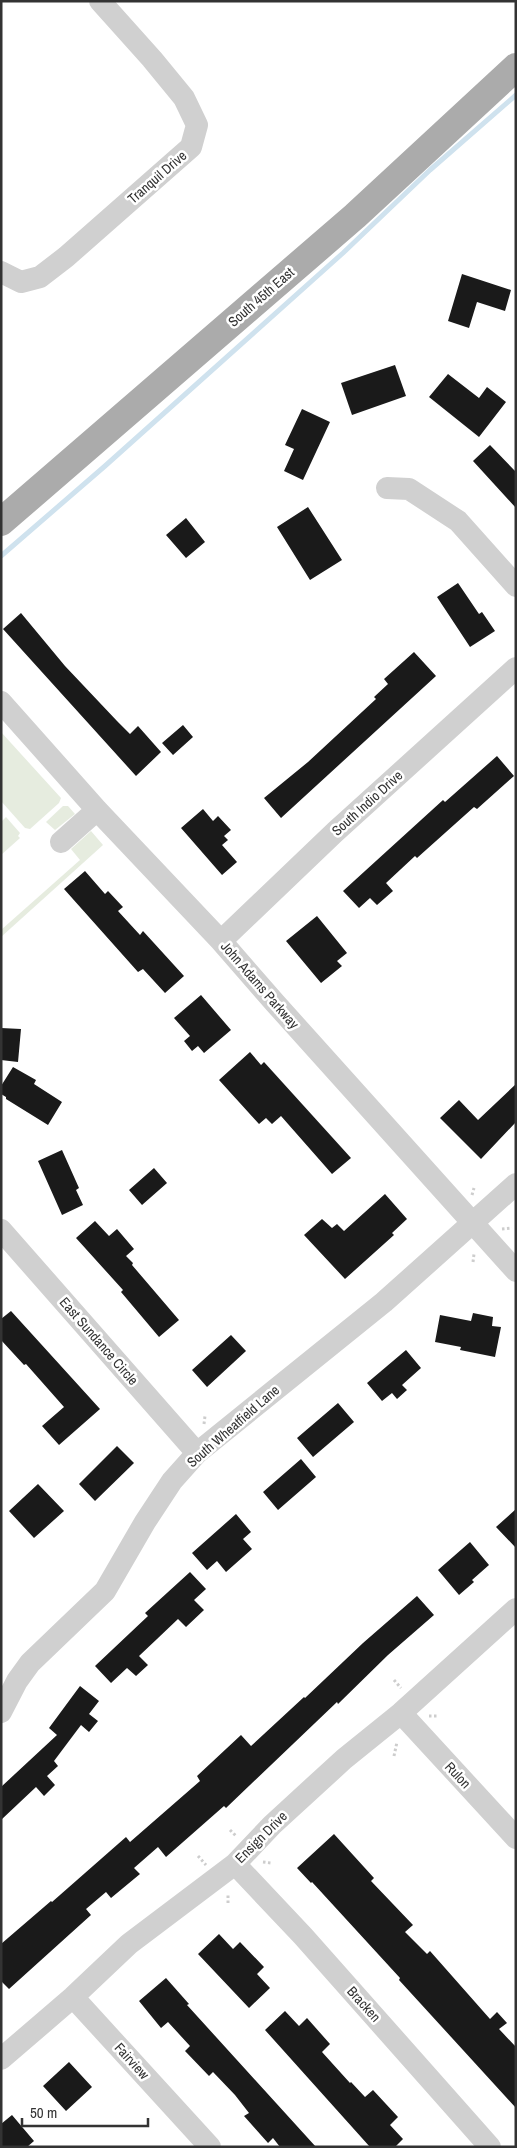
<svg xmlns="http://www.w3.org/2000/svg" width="517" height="2148" font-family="'Archivo Narrow',sans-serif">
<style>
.green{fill:#e6ecdf}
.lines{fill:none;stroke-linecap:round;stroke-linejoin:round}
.stream{stroke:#cfe2ee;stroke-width:5}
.building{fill:#1a1a1a}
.path{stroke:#cdcdcd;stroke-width:3;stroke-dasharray:2.5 2.5;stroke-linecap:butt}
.minor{stroke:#d0d0d0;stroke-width:22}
.major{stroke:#ababab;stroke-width:28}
.labels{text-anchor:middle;stroke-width:5;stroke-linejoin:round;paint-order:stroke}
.street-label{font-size:14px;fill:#333;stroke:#fff}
</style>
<rect width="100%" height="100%" fill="#fff"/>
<path class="green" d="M 1,732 L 61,798 L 59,803 L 30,829 L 25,828 L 1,801 Z
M 63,806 L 68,806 L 75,814 L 55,830 L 46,822 Z
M 6,817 L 20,833 L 18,836 L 20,838 L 1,855 L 1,822 Z
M 91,831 L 103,845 L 1,937 L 1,930 L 80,860 L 71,849 Z"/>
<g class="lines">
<path class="stream" d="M 1,556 L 105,466 L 343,253 L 430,170 L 516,95"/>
</g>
<path class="building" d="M 462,274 L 511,290 L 505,311 L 477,302 L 469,328 L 448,321 Z
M 395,365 L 406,396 L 352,415 L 341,383 Z
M 448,374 L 479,398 L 487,387 L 506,402 L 479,437 L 429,397 Z
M 302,409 L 330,422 L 303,480 L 284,471 L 294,449 L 285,445 Z
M 490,445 L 516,472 L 516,508 L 473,461 Z
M 308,507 L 342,560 L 310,580 L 277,527 Z
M 186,518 L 205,542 L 186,558 L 166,535 Z
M 458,583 L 479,614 L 482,612 L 495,631 L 470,647 L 437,597 Z
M 21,613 L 65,666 L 117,721 L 130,734 L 138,726 L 161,752 L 136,776 L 3,629 Z
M 414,652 L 436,676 L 281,818 L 264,798 L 308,762 L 376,699 L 374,697 L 388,684 L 384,679 Z
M 183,725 L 193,737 L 173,755 L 162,743 Z
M 497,756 L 514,776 L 477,809 L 474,807 L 417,858 L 415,856 L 386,883 L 393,891 L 377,905 L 370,898 L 359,908 L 343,891 L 443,800 L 445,802 Z
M 203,809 L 213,821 L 218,816 L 231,830 L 224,836 L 228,840 L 222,845 L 237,862 L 222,875 L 181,828 Z
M 85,871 L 105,894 L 108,891 L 123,907 L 118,911 L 140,935 L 143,931 L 184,976 L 165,993 L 143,969 L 138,972 L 64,889 Z
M 317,916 L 347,953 L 337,961 L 342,966 L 321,983 L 286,941 Z
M 201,995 L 231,1030 L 204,1053 L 198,1046 L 192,1051 L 184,1041 L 190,1036 L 174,1018 Z
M 1,1028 L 21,1029 L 18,1062 L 1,1060 Z
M 250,1052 L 261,1065 L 264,1062 L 351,1158 L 332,1174 L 281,1116 L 272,1124 L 266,1118 L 259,1124 L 219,1080 Z
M 13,1067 L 36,1080 L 34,1084 L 62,1102 L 48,1125 L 6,1099 L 6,1097 L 1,1094 L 1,1086 Z
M 516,1084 L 516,1122 L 481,1159 L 440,1118 L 459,1100 L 478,1120 Z
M 62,1150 L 79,1188 L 76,1190 L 83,1205 L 62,1215 L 38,1161 Z
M 154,1168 L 167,1183 L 142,1205 L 129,1190 Z
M 385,1194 L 407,1219 L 392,1233 L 394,1235 L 345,1279 L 304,1235 L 322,1219 L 332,1228 L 337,1224 L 344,1231 Z
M 95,1221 L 109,1236 L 117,1229 L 134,1249 L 126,1256 L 133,1263 L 132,1265 L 179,1320 L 159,1337 L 121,1292 L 123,1290 L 76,1238 Z
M 11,1311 L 100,1409 L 59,1445 L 42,1426 L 64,1407 L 26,1364 L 24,1365 L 1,1340 L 1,1319 Z
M 473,1313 L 493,1317 L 492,1326 L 501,1327 L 495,1357 L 460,1350 L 461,1347 L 435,1342 L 440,1315 L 471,1321 Z
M 231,1335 L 246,1351 L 207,1387 L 192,1370 Z
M 406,1350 L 421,1368 L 402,1385 L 407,1390 L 397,1399 L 392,1393 L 382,1401 L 367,1383 Z
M 338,1403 L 354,1422 L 313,1457 L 297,1438 Z
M 117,1446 L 134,1463 L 95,1501 L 79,1484 Z
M 301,1459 L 316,1477 L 278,1510 L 263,1492 Z
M 38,1484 L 64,1511 L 34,1538 L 9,1511 Z
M 516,1509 L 516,1548 L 496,1527 Z
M 236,1514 L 251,1532 L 243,1539 L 252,1549 L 226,1572 L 217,1561 L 207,1570 L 192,1553 Z
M 470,1542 L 489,1565 L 472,1580 L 474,1582 L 459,1595 L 438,1570 Z
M 190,1572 L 206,1589 L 194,1600 L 204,1610 L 186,1627 L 178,1619 L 157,1639 L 139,1656 L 148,1665 L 136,1676 L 127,1668 L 111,1683 L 95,1666 L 148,1616 L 145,1613 Z
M 417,1596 L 434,1615 L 388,1655 L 338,1704 L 337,1702 L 226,1808 L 224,1806 L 166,1857 L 158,1847 L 134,1868 L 140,1874 L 111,1898 L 106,1892 L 86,1909 L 91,1915 L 9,1989 L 1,1981 L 1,1944 L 51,1901 L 52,1902 L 126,1837 L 130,1842 L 200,1781 L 197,1776 L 241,1735 L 251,1746 L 304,1697 L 305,1698 L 363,1643 Z
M 80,1686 L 99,1701 L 89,1714 L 98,1721 L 89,1732 L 81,1725 L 54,1761 L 58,1766 L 47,1776 L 55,1785 L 44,1796 L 36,1787 L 1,1820 L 1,1787 L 57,1735 L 49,1728 Z
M 334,1834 L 374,1878 L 371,1881 L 413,1925 L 405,1932 L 427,1954 L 430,1951 L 490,2019 L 497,2012 L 507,2023 L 499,2029 L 516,2047 L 516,2108 L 399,1980 L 400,1978 L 312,1882 L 311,1883 L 297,1868 Z
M 219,1934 L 233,1949 L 240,1942 L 264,1967 L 257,1974 L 270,1988 L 249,2008 L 198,1954 Z
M 166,1978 L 189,2004 L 187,2005 L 316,2147 L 280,2147 L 273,2138 L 268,2143 L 244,2116 L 249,2113 L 235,2095 L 213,2072 L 209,2076 L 185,2051 L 190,2046 L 168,2022 L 161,2028 L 139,2001 Z
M 285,2011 L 299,2026 L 307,2018 L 330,2044 L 322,2052 L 350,2083 L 351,2082 L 365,2097 L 373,2090 L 398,2117 L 390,2125 L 403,2139 L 395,2147 L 370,2147 L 265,2030 Z
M 69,2062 L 92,2087 L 66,2111 L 43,2086 Z
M 12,2115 L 34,2141 L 27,2147 L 1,2147 L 1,2124 Z"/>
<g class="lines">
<path class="path" d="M 472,1195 L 474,1188
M 502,1229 L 512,1228
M 473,1262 L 474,1254
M 204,1424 L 205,1416
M 394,1680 L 401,1688
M 429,1716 L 437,1716
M 394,1756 L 397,1742
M 230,1830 L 236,1836
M 198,1856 L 206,1865
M 263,1862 L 271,1863
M 228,1903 L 228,1894"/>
<path class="minor" d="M 1,272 L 21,282 L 40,277 L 66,257 L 191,147 L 197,125 L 184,98 L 152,59 L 100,1
M 387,488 L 409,489 L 458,521 L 516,586
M 1,702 L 97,810 L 221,941 L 275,1003 L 516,1271
M 61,842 L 97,810
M 221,941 L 335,832 L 516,668
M 1,1230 L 197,1453
M 1,1712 L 17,1681 L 30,1663 L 105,1591 L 145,1522 L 172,1481 L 197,1453 L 384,1302 L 516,1184
M 401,1713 L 516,1838
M 235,1864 L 303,1936 L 490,2147
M 73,1997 L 210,2147
M 1,2059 L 73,1997 L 129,1944 L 235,1864 L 272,1825 L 344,1759 L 401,1713 L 516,1609"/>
<path class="major" d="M 1,522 L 355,216 L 516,67"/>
</g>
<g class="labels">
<g class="street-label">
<text transform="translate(157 177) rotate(-41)" y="5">Tranquil Drive</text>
<text transform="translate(261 297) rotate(-41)" y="5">South 45th East</text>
<text transform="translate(367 803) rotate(-42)" y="5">South Indio Drive</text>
<text transform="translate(260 985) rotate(49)" y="5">John Adams Parkway</text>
<text transform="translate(99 1341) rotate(49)" y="5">East Sundance Circle</text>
<text transform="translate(233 1426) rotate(-41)" y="5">South Wheatfield Lane</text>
<text transform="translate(458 1775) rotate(47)" y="5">Rulon</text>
<text transform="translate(261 1837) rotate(-45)" y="5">Ensign Drive</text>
<text transform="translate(364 2004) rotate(48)" y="5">Bracken</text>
<text transform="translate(132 2061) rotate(48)" y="5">Fairview</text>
</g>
</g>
<rect width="517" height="2148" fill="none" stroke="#333333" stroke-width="5"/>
<path d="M22 2118v8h126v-8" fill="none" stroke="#333333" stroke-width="2.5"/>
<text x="30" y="2118" font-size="15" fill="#333333" stroke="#ffffff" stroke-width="4" paint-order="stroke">50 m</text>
</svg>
